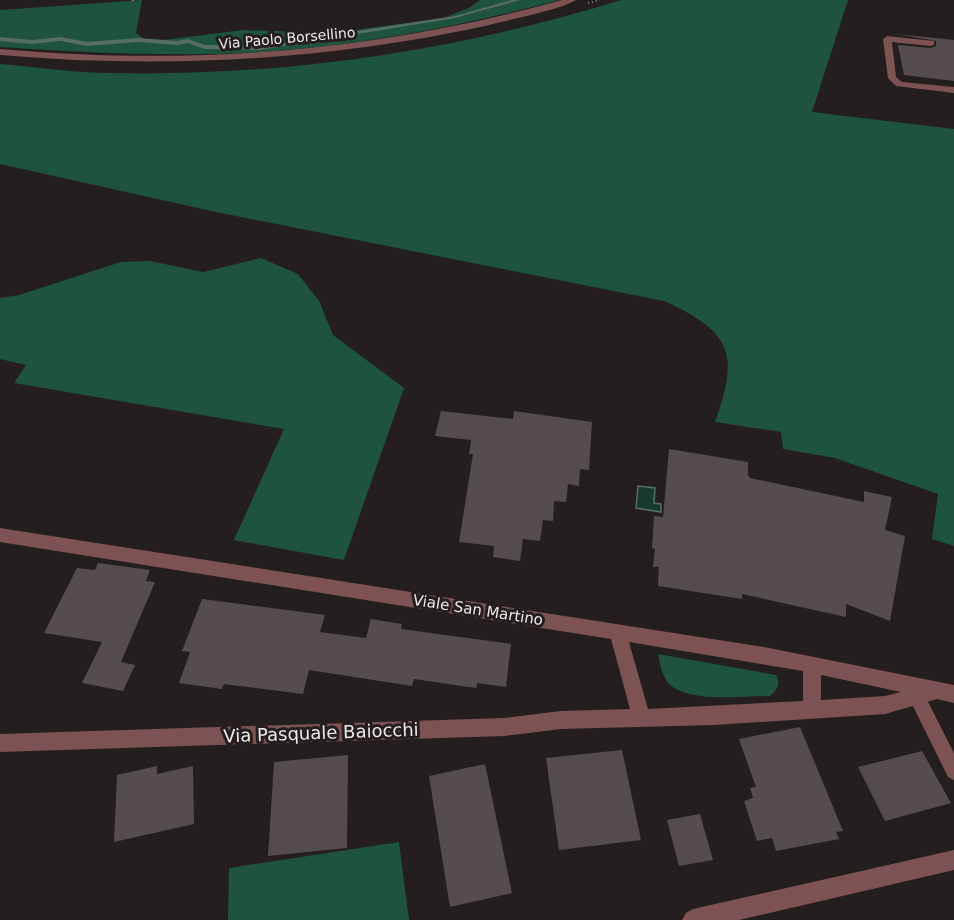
<svg xmlns="http://www.w3.org/2000/svg" width="954" height="920" font-family="'DejaVu Sans',sans-serif">
<style>
.green{fill:#1e533e}
.water{fill:#163a2b;stroke:#566e64;stroke-width:1.5}
.lines{fill:none;stroke-linecap:round;stroke-linejoin:round}
.stream{fill:#566e64;fill-rule:evenodd}
.building{fill:#554d4d}
.path{stroke:#858080;stroke-width:2;stroke-dasharray:1 3;stroke-linecap:butt}
.lane{fill:#7c5352;fill-rule:evenodd}
.street{fill:#7c5352;fill-rule:evenodd}
.labels{text-anchor:middle;stroke-width:6;stroke-linejoin:round;paint-order:stroke}
.far-street-label{font-size:14px;fill:#ede9e9;stroke:#241e1e}
.street-label{font-size:15px;fill:#ede9e9;stroke:#241e1e}
.near-street-label{font-size:18px;fill:#ede9e9;stroke:#241e1e}
</style>
<rect width="100%" height="100%" fill="#241e1e"/>
<path class="green" d="M 142,0 L 136,33 L 144,39 L 163,40 L 243,30 L 307,32 L 355,30 L 443,18 L 469,8 L 480,0 L 559,0 C 463,26 364,45 264,52 C 176,57 88,53 0,47 L 0,10 Z
M 621,0 L 848,0 L 812,112 L 954,129 L 954,546 L 932,539 L 938,494 L 835,458 L 783,449 L 781,432 L 715,422 C 740,352 731,332 664,301 L 216,212 L 0,164 L 0,64 C 40,67 73,73 110,73 C 283,77 456,51 621,0 Z
M 261,258 L 298,274 L 319,301 L 333,335 L 404,388 L 344,560 L 234,540 L 284,429 L 14,383 L 26,365 L 0,359 L 0,298 L 19,295 L 121,262 L 150,261 L 203,272 Z
M 658,654 L 776,675 C 781,685 777,690 770,696 C 744,696 689,703 669,684 C 662,676 660,664 658,654 Z
M 399,842 L 409,920 L 228,920 L 229,868 Z"/>
<path class="water" d="M 638,486 L 655,488 L 654,503 L 661,504 L 661,512 L 636,508 Z"/>
<g class="lines">
<path class="stream" d="M 512,0 L 520,0 L 455,18 L 260,50 L 204,49 L 188,43 L 177,45 L 138,42 L 87,46 L 60,41 L 32,44 L 0,41 L 0,37 L 32,40 L 60,37 L 87,42 L 138,38 L 177,41 L 188,39 L 205,45 L 260,46 L 455,16 Z"/>
</g>
<path class="building" d="M 896,34 L 954,40 L 954,81 L 904,75 L 898,45 L 931,48 L 936,46 L 936,41 Z
M 441,411 L 513,419 L 514,411 L 592,422 L 589,470 L 580,469 L 579,486 L 568,484 L 566,502 L 554,501 L 553,521 L 543,520 L 540,541 L 523,539 L 520,561 L 493,557 L 494,546 L 459,542 L 473,454 L 469,454 L 471,440 L 435,436 Z
M 669,449 L 748,462 L 748,475 L 750,478 L 864,502 L 864,491 L 892,497 L 885,530 L 905,536 L 890,621 L 846,604 L 846,617 L 742,594 L 742,599 L 658,586 L 659,567 L 653,567 L 655,549 L 652,548 L 654,516 L 663,517 Z
M 98,563 L 150,570 L 146,581 L 155,582 L 121,662 L 135,665 L 123,691 L 82,683 L 102,642 L 44,633 L 77,568 L 95,570 Z
M 202,599 L 325,615 L 320,632 L 366,638 L 371,619 L 402,624 L 401,629 L 511,644 L 506,687 L 477,683 L 476,688 L 414,679 L 412,686 L 309,670 L 303,694 L 224,684 L 222,689 L 179,683 L 190,652 L 182,651 Z
M 800,727 L 843,831 L 836,832 L 839,839 L 776,851 L 772,838 L 757,841 L 744,801 L 753,798 L 750,788 L 756,787 L 739,739 Z
M 622,750 L 641,840 L 559,850 L 546,758 Z
M 922,751 L 951,803 L 885,821 L 858,767 Z
M 348,755 L 347,848 L 268,856 L 274,762 Z
M 485,764 L 512,893 L 450,907 L 429,776 Z
M 157,766 L 157,774 L 193,766 L 194,824 L 114,842 L 117,775 Z
M 700,814 L 713,860 L 679,866 L 667,820 Z"/>
<g class="lines">
<path class="path" d="M 133,0 L 133,4
M 588,3 L 600,0"/>
<path class="lane" d="M 887,36 L 934,41 L 934,45 L 931,46 L 892,42 L 896,77 L 902,82 L 954,87 L 954,93 L 896,86 L 888,78 L 883,39 Z
M 916,688 L 922,690 L 954,753 L 954,780 L 948,777 L 908,696 L 910,690 Z"/>
<path class="street" d="M 562,0 L 576,0 C 563,9 504,21 485,26 C 322,61 165,69 0,55 L 0,49 C 195,66 373,52 562,0 Z
M 0,528 L 764,647 L 954,685 L 954,703 L 937,699 L 885,714 L 714,725 L 561,729 L 504,736 L 0,752 L 0,734 L 504,718 L 561,711 L 630,709 L 611,639 L 0,542 ZM 629,642 L 803,671 L 803,701 L 648,709 ZM 821,675 L 901,692 L 885,696 L 821,700 Z
M 954,850 L 954,870 L 739,920 L 682,920 L 686,913 L 693,909 Z"/>
</g>
<g class="labels">
<g class="far-street-label">
<text transform="translate(287 38) rotate(-5)" y="5">Via Paolo Borsellino</text>
</g>
<g class="street-label">
<text transform="translate(478 610) rotate(9)" y="5">Viale San Martino</text>
</g>
<g class="near-street-label">
<text transform="translate(321 733) rotate(-2)" y="6">Via Pasquale Baiocchi</text>
</g>
</g>
</svg>
